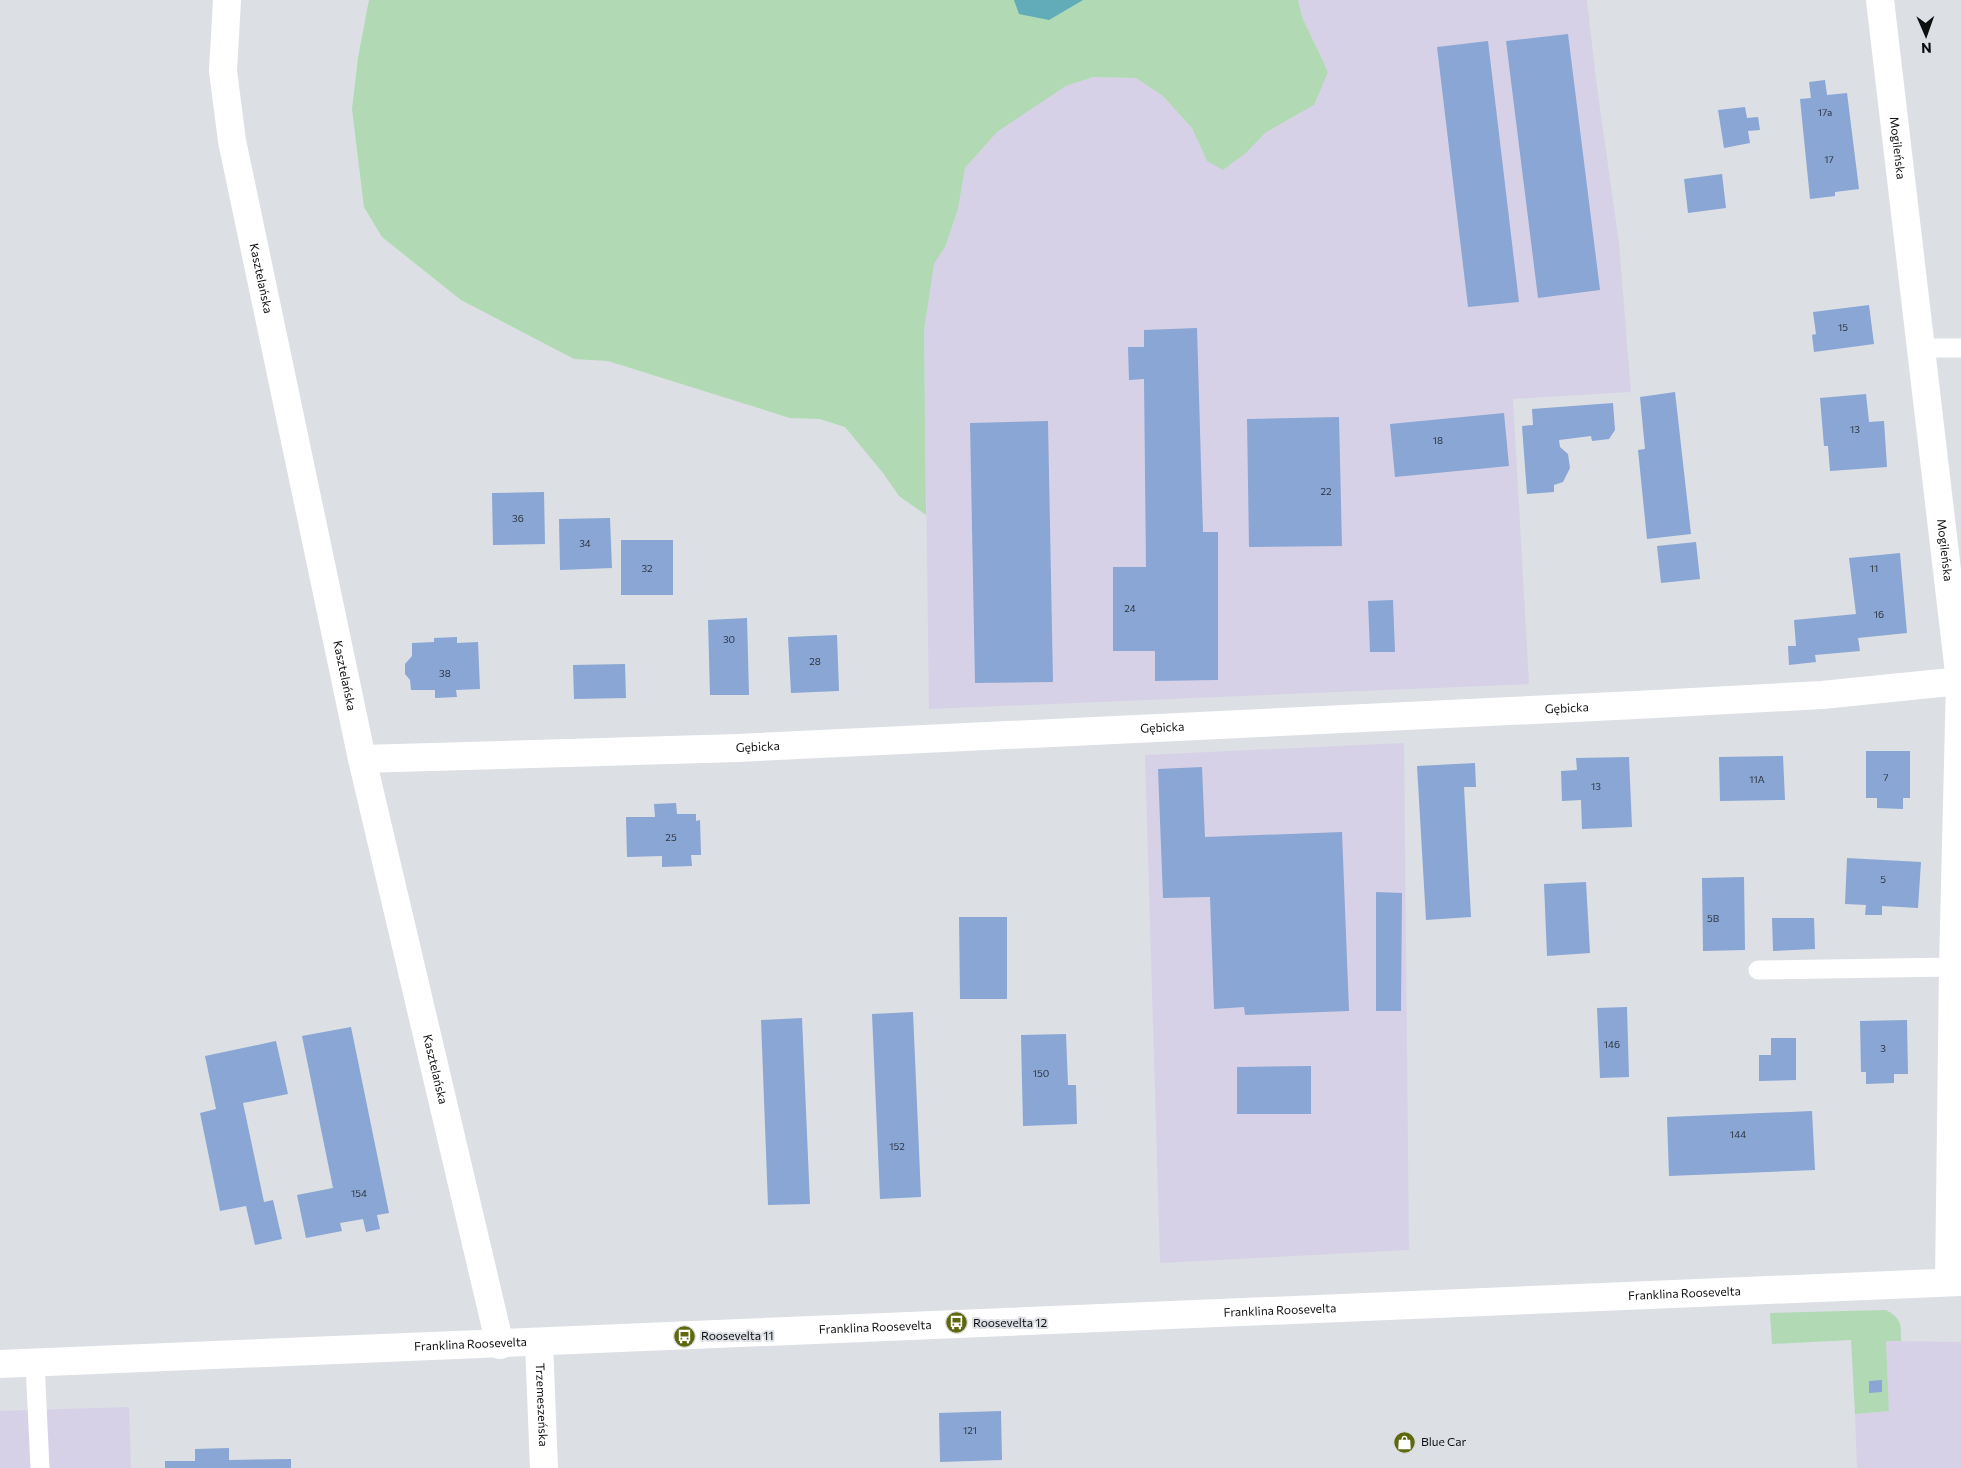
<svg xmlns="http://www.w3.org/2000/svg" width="1961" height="1468" font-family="Commissioner,sans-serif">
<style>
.industrial{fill:#d7d1e7}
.green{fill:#b0d9b4}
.water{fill:#62abb8}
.building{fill:#89a6d5}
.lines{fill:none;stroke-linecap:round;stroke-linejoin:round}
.lane{stroke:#fff;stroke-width:19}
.street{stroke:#fff;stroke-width:28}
.secondary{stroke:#fff;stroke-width:28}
.labels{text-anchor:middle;stroke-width:4;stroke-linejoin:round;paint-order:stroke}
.number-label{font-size:10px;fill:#2d3541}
.street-label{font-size:12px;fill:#0e0f10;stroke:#dcdfe4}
.poi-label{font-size:12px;fill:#0e0f10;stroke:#dcdfe4;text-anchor:start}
</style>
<rect width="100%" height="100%" fill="#dcdfe4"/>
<path class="industrial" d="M 1298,0 L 1587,0 L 1596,80 L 1619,243 L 1631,392 L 1513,399 L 1529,684 L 929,709 L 924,331 L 934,263 L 945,247 L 958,209 L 965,168 L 997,132 L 1066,86 L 1093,77 L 1136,78 L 1163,96 L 1192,128 L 1207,161 L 1247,152 L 1265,133 L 1301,113 L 1328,72 L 1302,17 Z
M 1404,743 L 1409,1250 L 1160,1263 L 1145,755 Z
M 1886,1341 L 1961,1342 L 1961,1468 L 1857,1468 L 1855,1414 L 1889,1411 Z
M 129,1407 L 131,1468 L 0,1468 L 0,1411 Z"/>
<path class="green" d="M 369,0 L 1298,0 L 1302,17 L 1328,72 L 1314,105 L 1265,133 L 1247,152 L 1223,170 L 1207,161 L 1192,128 L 1163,96 L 1136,78 L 1093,77 L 1066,86 L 997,132 L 965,168 L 958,209 L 945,247 L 934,264 L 924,331 L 926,515 L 899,496 L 883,473 L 845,427 L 820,419 L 790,418 L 608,361 L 574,359 L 461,300 L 382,237 L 364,207 L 352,109 L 358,58 Z
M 1886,1310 C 1902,1319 1901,1324 1901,1341 L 1886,1341 L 1889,1411 L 1855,1414 L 1851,1340 L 1772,1344 L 1770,1313 Z"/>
<path class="water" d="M 1014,0 L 1083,0 L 1049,20 L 1019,14 Z"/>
<path class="building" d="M 1568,34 L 1600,290 L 1538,298 L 1506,41 Z
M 1488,41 L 1519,302 L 1468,307 L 1437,47 Z
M 1825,80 L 1827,95 L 1847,93 L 1859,189 L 1835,192 L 1835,196 L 1810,199 L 1800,99 L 1811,98 L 1809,82 Z
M 1745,107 L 1747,118 L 1758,117 L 1760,130 L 1748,131 L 1750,143 L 1724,148 L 1718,110 Z
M 1722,174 L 1726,208 L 1688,213 L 1684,179 Z
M 1869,305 L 1874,344 L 1814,352 L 1812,335 L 1816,334 L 1813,312 Z
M 1197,328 L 1203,532 L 1218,532 L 1218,680 L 1155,681 L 1155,651 L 1113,651 L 1113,567 L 1146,567 L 1144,379 L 1129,380 L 1128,347 L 1144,347 L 1144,330 Z
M 1675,392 L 1691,534 L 1647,539 L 1638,450 L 1645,449 L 1640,397 Z
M 1866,394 L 1869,422 L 1884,421 L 1887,467 L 1830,471 L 1828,446 L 1824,446 L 1820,398 Z
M 1613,403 L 1615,430 L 1609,439 L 1592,441 L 1591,436 L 1559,440 L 1560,447 L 1568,454 L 1570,468 L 1563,482 L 1554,485 L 1554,492 L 1527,494 L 1522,426 L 1533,425 L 1532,409 Z
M 1504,413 L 1509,466 L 1395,477 L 1390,424 Z
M 1339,417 L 1342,546 L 1249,547 L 1247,419 Z
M 1048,421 L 1053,682 L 975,683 L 970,423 Z
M 544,492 L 545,544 L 493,545 L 492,493 Z
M 610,518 L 612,568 L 560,570 L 559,519 Z
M 621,540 L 673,540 L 673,595 L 621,595 Z
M 1696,542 L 1700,579 L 1661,583 L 1657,546 Z
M 1900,553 L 1907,633 L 1858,638 L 1860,651 L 1815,655 L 1816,662 L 1789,665 L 1788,646 L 1796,646 L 1794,620 L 1856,614 L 1849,558 Z
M 1393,600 L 1395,652 L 1370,652 L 1368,601 Z
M 747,618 L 749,695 L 710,695 L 708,620 Z
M 837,635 L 839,691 L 791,693 L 788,637 Z
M 457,637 L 457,643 L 478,642 L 480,689 L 456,690 L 457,697 L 435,698 L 435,690 L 411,690 L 410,680 L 405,674 L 405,664 L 412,656 L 412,643 L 434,642 L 434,638 Z
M 625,664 L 626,698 L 574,699 L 573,665 Z
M 1866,751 L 1910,751 L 1910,798 L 1903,798 L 1903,809 L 1877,808 L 1877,798 L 1866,798 Z
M 1783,756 L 1785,800 L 1720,801 L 1719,757 Z
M 1629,757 L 1632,827 L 1582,829 L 1581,800 L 1562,801 L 1561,771 L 1577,770 L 1576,758 Z
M 1475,763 L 1476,787 L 1464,787 L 1471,917 L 1426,920 L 1417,766 Z
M 1202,767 L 1205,837 L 1342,832 L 1349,1011 L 1245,1015 L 1244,1007 L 1214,1009 L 1210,897 L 1163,898 L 1158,769 Z
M 676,803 L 677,814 L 696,814 L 696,821 L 700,820 L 701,855 L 691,855 L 692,866 L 662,867 L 662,856 L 627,857 L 626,817 L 655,817 L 654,804 Z
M 1847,858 L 1921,862 L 1918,908 L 1882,906 L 1882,915 L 1865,915 L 1866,905 L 1845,904 Z
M 1744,877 L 1745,950 L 1703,951 L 1702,878 Z
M 1586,882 L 1590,953 L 1547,956 L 1544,884 Z
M 1376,892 L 1402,893 L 1401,1011 L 1376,1011 Z
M 959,917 L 1007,917 L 1007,999 L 960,999 Z
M 1772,918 L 1814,918 L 1815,949 L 1773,951 Z
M 1627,1007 L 1629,1077 L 1600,1078 L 1597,1008 Z
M 913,1012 L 921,1197 L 880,1199 L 872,1014 Z
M 802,1018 L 810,1204 L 768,1205 L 761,1020 Z
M 1907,1020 L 1908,1074 L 1894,1074 L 1894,1083 L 1866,1084 L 1866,1072 L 1861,1072 L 1860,1021 Z
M 351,1027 L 389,1213 L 377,1215 L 380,1229 L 366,1232 L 363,1219 L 340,1223 L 342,1231 L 306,1238 L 297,1195 L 333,1188 L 302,1036 Z
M 1066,1034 L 1068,1085 L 1076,1085 L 1077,1124 L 1023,1126 L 1021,1035 Z
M 1771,1038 L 1796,1038 L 1796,1080 L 1759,1081 L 1759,1055 L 1771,1055 Z
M 276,1041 L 288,1094 L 243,1103 L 264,1202 L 273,1200 L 282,1239 L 255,1245 L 246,1206 L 220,1211 L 200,1113 L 216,1109 L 205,1056 Z
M 1311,1066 L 1311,1114 L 1237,1114 L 1237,1067 Z
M 1812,1111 L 1815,1170 L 1669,1176 L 1667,1117 Z
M 1882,1380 L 1882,1392 L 1869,1393 L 1869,1381 Z
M 1001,1411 L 1002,1460 L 940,1462 L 939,1413 Z
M 229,1448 L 229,1460 L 291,1459 L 291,1468 L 165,1468 L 165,1461 L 195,1461 L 195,1449 Z"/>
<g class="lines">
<path class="lane" d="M 1920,348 L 1961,348
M 1758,970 L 1953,967
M 35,1363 L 40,1468"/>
<g class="street">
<path id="s1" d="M 227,0 L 223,71 L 232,141 L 362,759 L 500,1345"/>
<path id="s2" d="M 1880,0 L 1960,681 L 1953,967 L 1949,1282"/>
<path id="s3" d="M 362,759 L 738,748 L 1636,705 L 1822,695 L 1961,681"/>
<path id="s4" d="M 539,1343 L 544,1468"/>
</g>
<path class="secondary" id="s5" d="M 0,1364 L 1961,1282"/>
</g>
<defs>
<symbol id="bus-disc" viewBox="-11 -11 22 22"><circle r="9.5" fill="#5f680c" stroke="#dcdfe4"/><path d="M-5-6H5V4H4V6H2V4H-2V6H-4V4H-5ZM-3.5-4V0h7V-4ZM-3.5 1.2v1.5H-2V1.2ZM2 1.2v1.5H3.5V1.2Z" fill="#fff"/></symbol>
<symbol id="shop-disc" viewBox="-11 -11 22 22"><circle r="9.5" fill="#5f680c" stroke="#dcdfe4"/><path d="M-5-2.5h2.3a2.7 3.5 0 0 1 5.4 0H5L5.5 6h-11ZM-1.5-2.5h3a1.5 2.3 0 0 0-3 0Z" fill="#fff"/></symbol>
</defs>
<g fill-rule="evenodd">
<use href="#bus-disc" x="944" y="1310" width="25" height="25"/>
<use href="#bus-disc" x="672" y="1324" width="25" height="25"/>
<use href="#shop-disc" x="1392" y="1430" width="25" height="25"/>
</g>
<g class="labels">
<g class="number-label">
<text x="1825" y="116">17a</text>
<text x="1829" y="163">17</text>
<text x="1843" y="331">15</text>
<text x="1855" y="433">13</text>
<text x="1438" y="444">18</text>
<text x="1326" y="495">22</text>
<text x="518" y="522">36</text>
<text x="585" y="547">34</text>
<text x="647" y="572">32</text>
<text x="1874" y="572">11</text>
<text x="1130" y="612">24</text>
<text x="1879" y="618">16</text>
<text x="729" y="643">30</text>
<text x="815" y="665">28</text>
<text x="445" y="677">38</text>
<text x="1886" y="781">7</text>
<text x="1757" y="783">11A</text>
<text x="1596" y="790">13</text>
<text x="671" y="841">25</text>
<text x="1883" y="883">5</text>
<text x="1713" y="922">5B</text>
<text x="1612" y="1048">146</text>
<text x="1883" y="1052">3</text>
<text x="1041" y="1077">150</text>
<text x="1738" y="1138">144</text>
<text x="897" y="1150">152</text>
<text x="359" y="1197">154</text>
<text x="970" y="1434">121</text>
</g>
<g class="street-label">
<text dy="4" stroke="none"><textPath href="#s2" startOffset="149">Mogileńska</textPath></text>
<text dy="4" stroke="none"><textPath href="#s1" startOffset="282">Kasztelańska</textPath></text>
<text dy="4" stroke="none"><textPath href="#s2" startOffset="554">Mogileńska</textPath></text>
<text dy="4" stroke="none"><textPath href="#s1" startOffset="688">Kasztelańska</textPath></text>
<text dy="4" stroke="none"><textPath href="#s3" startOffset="1206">Gębicka</textPath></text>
<text dy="4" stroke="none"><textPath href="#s3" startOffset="801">Gębicka</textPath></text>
<text dy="4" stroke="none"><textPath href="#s3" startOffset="396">Gębicka</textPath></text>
<text dy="4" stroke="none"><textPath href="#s1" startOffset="1092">Kasztelańska</textPath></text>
<text dy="4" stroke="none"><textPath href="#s5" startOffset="1686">Franklina Roosevelta</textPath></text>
<text dy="4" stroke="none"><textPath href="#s5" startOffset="1281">Franklina Roosevelta</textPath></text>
<text dy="4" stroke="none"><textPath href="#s5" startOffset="876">Franklina Roosevelta</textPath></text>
<text dy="4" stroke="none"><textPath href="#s5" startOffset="471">Franklina Roosevelta</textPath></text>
<text dy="4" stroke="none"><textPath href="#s4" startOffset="62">Trzemeszeńska</textPath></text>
</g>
<g class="poi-label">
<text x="973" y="1327">Roosevelta 12</text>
<text x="701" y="1340">Roosevelta 11</text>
<text x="1421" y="1446">Blue Car</text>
</g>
</g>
<g transform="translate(1926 35) rotate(178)" stroke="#dcdfe4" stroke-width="4" paint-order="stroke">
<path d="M0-4L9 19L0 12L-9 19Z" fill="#0e0f10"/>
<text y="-8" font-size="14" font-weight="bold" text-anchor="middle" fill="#0e0f10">N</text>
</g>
</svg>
